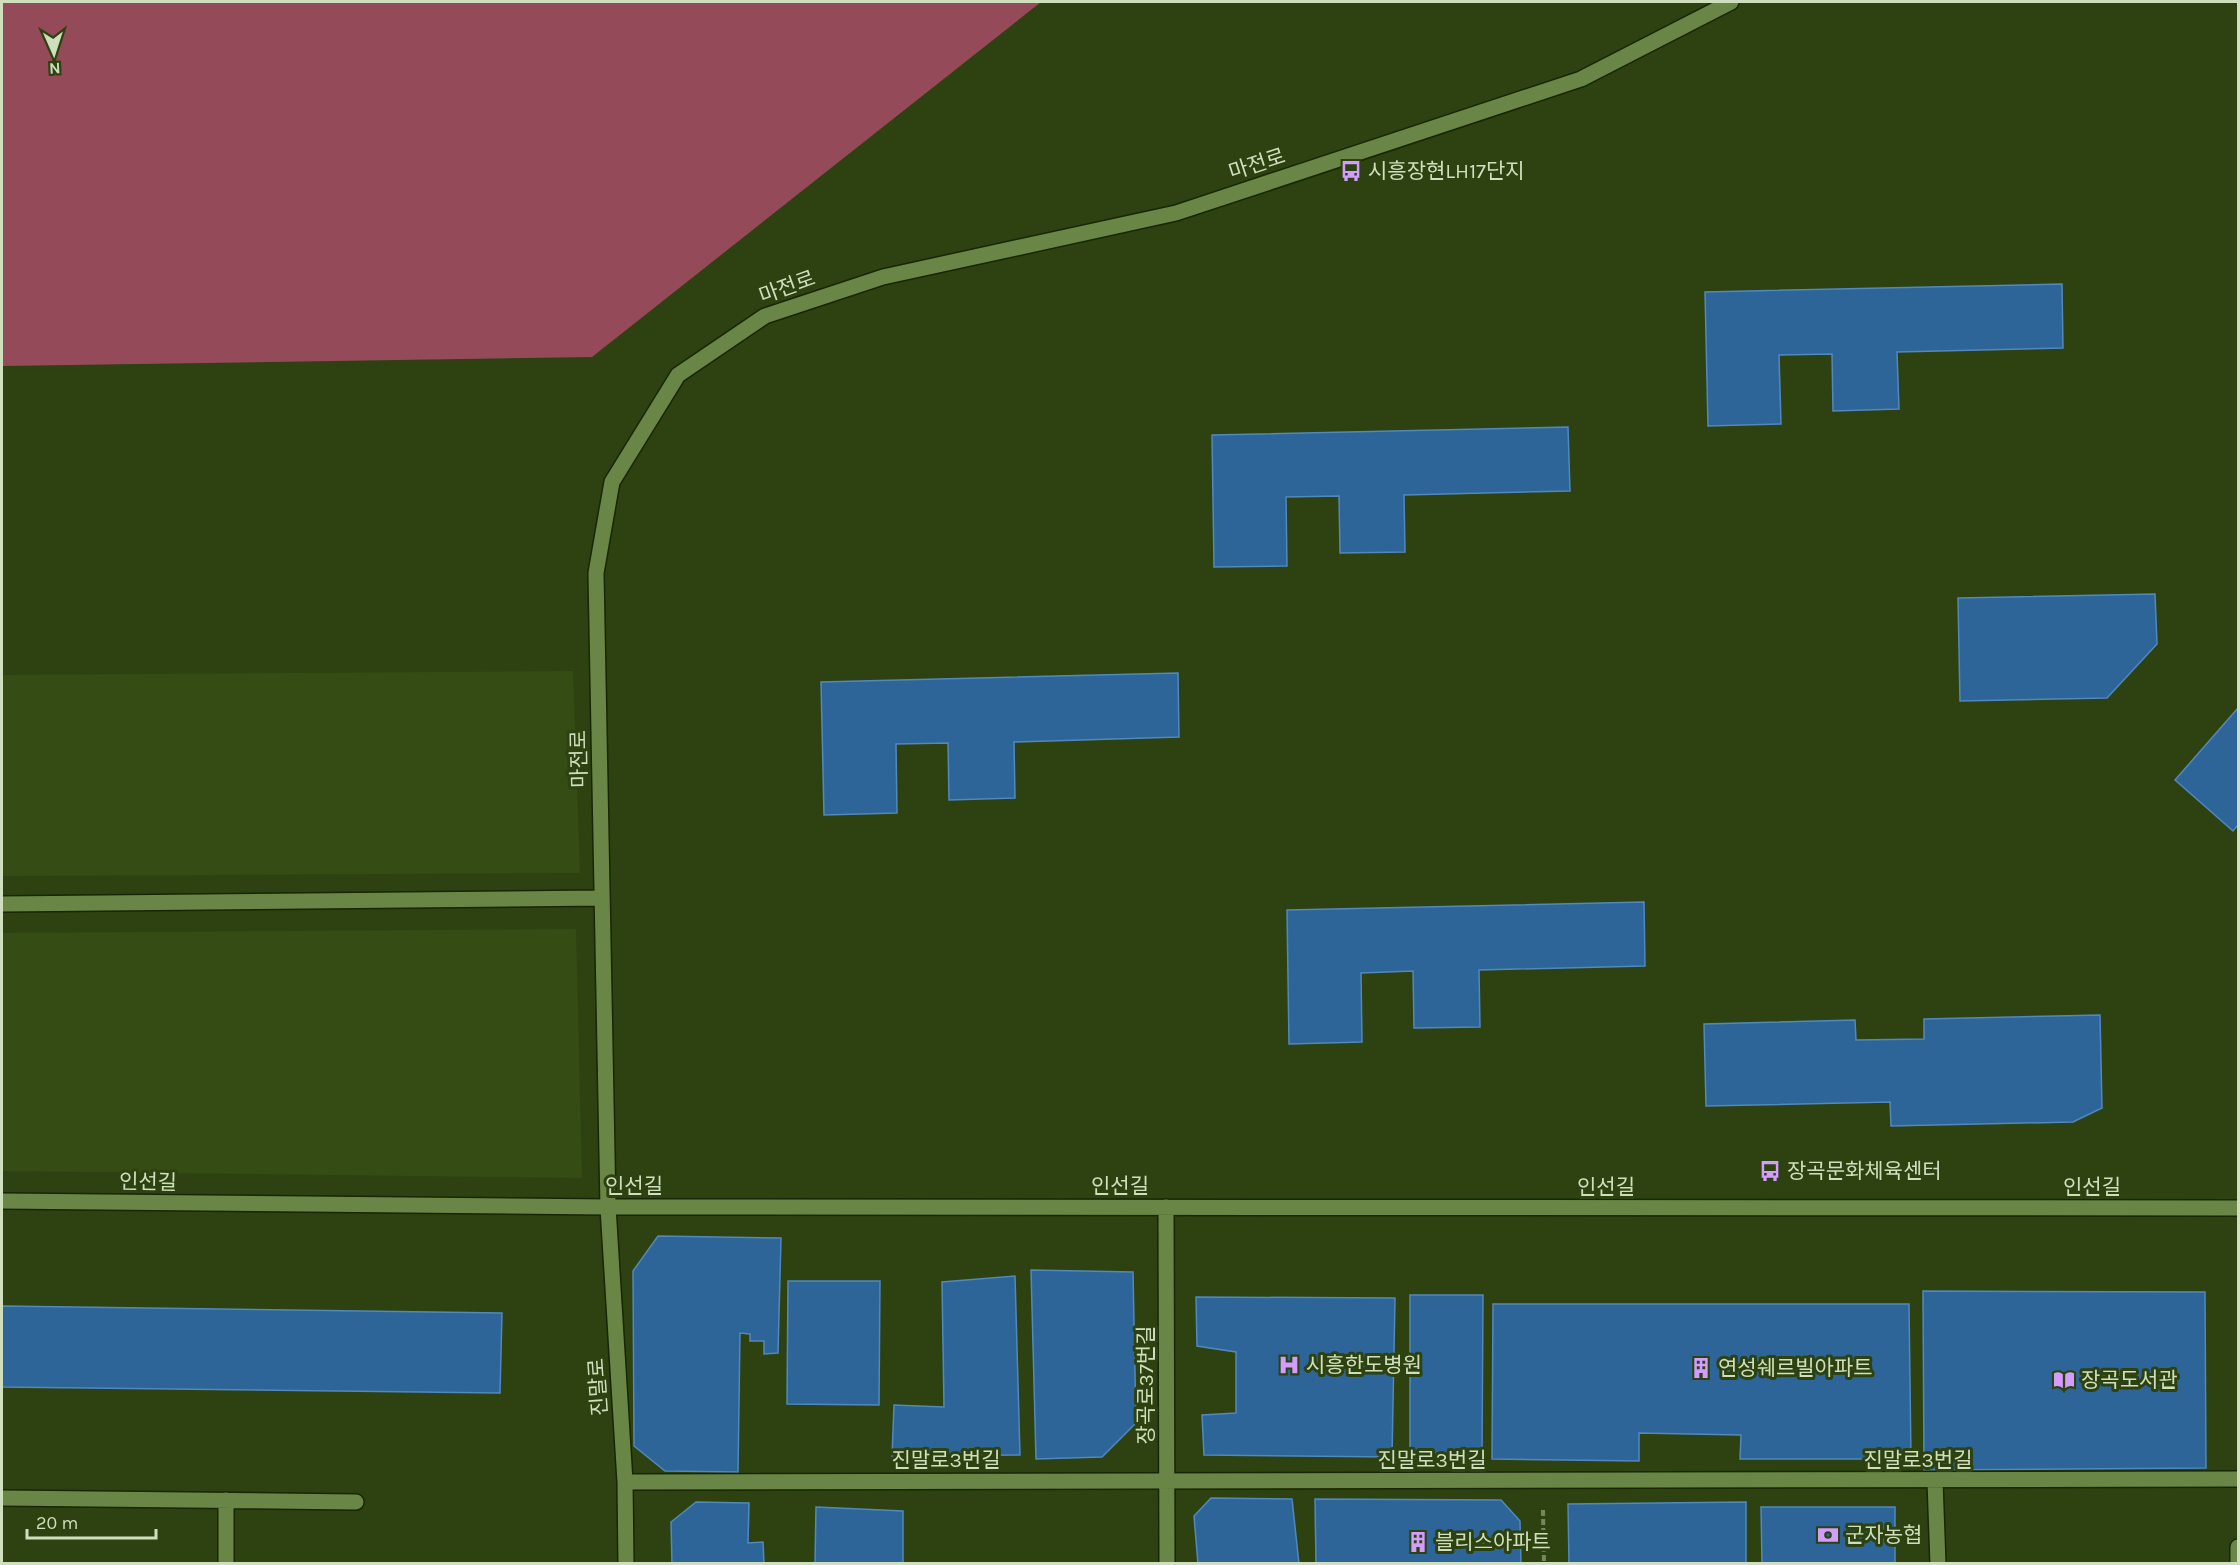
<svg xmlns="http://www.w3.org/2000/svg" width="2240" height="1565" font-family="Karla,'Noto Sans KR',sans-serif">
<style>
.built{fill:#354c14}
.forest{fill:#954a59}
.building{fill:#2d6598;stroke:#5388bc;stroke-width:1.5}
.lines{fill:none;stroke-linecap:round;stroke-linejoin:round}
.minor-casing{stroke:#182605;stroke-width:18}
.path{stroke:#75885d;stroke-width:4;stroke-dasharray:6 3;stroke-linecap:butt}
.minor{stroke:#698646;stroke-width:15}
.labels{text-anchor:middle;stroke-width:6;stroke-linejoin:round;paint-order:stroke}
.street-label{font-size:21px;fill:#cfdfbe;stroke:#2d4210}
.poi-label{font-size:21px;fill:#cfdfbe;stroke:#2d4210;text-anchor:start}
</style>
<rect width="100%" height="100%" fill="#2d4210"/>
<path class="built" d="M 573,671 L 580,873 L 2,876 L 2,675 Z
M 576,929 L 582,1178 L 2,1171 L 2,933 Z"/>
<path class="forest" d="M 2,2 L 1041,2 L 592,357 L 2,366 Z"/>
<path class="building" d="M 2062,284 L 2063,348 L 1897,352 L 1899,409 L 1833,411 L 1832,354 L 1779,355 L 1781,424 L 1708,426 L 1705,292 Z
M 1568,427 L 1570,491 L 1404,495 L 1405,552 L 1340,553 L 1339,496 L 1286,497 L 1287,566 L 1214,567 L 1212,435 Z
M 2155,594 L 2157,644 L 2107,698 L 1960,701 L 1958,598 Z
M 1178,673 L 1179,737 L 1014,742 L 1015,798 L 949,800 L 948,743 L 896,744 L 897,813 L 824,815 L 821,682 Z
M 2238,708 L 2238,825 L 2233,831 L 2175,780 Z
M 1644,902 L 1645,966 L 1479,970 L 1480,1027 L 1414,1028 L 1413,971 L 1361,973 L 1362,1042 L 1289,1044 L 1287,910 Z
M 2100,1015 L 2102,1108 L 2073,1122 L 1891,1126 L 1890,1102 L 1706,1106 L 1704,1024 L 1855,1020 L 1856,1040 L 1924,1039 L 1924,1019 Z
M 658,1236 L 781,1238 L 778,1353 L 764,1354 L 764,1341 L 750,1341 L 750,1334 L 740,1333 L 738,1472 L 665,1471 L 634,1446 L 633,1271 Z
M 1031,1270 L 1133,1272 L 1136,1423 L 1102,1457 L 1036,1459 Z
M 1015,1276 L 1020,1455 L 892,1456 L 894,1405 L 944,1407 L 942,1282 Z
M 788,1281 L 880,1281 L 879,1405 L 787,1404 Z
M 1923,1291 L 2205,1292 L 2206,1468 L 1924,1470 Z
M 1410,1295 L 1483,1295 L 1482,1459 L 1410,1458 Z
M 1196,1297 L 1395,1298 L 1392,1457 L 1204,1455 L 1202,1415 L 1236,1413 L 1236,1352 L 1197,1346 Z
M 1493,1304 L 1909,1304 L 1911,1459 L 1740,1459 L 1741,1435 L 1639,1433 L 1639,1461 L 1492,1459 Z
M 2,1306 L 502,1313 L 500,1393 L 2,1387 Z
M 1211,1498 L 1292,1499 L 1299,1564 L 1198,1564 L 1194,1516 Z
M 1315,1499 L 1501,1500 L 1520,1521 L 1521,1564 L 1316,1564 Z
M 696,1502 L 749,1503 L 748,1543 L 763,1542 L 764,1564 L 672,1564 L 671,1522 Z
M 1746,1502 L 1746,1564 L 1569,1564 L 1568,1504 Z
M 816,1507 L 903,1511 L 903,1564 L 815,1564 Z
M 1761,1507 L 1895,1507 L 1895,1564 L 1762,1564 Z"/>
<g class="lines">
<defs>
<path id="minor" d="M 2,904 L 602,898
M 2,1201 L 608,1207 L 2238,1208
M 1166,1207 L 1167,1564
M 1935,1481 L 1938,1564
M 625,1482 L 2238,1479
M 2,1498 L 356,1502
M 226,1500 L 226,1564
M 626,1564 L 625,1482 L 608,1207 L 596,573 L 612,482 L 678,375 L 765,316 L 883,277 L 1176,213 L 1581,79 L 1731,2
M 2238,1564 L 2238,1547"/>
</defs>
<use href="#minor" class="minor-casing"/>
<path class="path" d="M 1543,1510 L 1544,1564"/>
<use href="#minor" class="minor"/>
</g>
<defs>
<symbol id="bus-bare" viewBox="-9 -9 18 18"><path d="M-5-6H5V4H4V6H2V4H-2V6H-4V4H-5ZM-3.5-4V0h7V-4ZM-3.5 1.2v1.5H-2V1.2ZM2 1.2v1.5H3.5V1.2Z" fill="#d29dfd" stroke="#2d4210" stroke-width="2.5" paint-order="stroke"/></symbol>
<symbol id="hospital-bare" viewBox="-9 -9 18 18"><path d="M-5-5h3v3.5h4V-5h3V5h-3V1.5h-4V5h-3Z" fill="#d29dfd" stroke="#2d4210" stroke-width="2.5" paint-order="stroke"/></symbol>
<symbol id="building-bare" viewBox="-9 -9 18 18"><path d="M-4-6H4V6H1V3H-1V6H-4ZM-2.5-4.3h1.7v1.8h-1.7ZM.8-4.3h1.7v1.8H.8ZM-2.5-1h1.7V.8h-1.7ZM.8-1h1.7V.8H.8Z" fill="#d29dfd" stroke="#2d4210" stroke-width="2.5" paint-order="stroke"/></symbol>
<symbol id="library-bare" viewBox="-9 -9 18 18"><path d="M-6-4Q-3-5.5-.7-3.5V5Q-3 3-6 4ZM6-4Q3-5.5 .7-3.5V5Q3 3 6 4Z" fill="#d29dfd" stroke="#2d4210" stroke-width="2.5" paint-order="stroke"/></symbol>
<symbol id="bank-bare" viewBox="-9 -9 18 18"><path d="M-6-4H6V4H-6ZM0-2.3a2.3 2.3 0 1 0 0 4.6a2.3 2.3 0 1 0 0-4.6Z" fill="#d29dfd" stroke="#2d4210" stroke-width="2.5" paint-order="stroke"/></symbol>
</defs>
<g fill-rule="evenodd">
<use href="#bus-bare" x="1336" y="156" width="30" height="30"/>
<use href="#bus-bare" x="1755" y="1156" width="30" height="30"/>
<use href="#hospital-bare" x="1274" y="1350" width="30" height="30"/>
<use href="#building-bare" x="1686" y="1353" width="30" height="30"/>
<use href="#library-bare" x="2049" y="1365" width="30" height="30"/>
<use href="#bank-bare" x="1813" y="1520" width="30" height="30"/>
<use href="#building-bare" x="1403" y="1527" width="30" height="30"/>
</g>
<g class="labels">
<g class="street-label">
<text transform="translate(1257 164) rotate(-18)" y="7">마전로</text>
<text transform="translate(787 287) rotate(-20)" y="7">마전로</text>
<text transform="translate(579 759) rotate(-91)" y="7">마전로</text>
<text transform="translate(148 1182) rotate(1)" y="7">인선길</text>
<text x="634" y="1193">인선길</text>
<text x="1120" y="1193">인선길</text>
<text x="1606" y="1194">인선길</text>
<text x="2092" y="1194">인선길</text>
<text transform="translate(1146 1385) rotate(-90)" y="7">장곡로37번길</text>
<text transform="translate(598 1387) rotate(-94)" y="7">진말로</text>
<text x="946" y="1467">진말로3번길</text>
<text x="1432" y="1467">진말로3번길</text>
<text x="1918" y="1467">진말로3번길</text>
</g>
<g class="poi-label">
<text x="1368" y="178">시흥장현LH17단지</text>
<text x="1787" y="1178">장곡문화체육센터</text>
<text x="1306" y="1372">시흥한도병원</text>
<text x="1718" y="1375">연성쉐르빌아파트</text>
<text x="2081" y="1387">장곡도서관</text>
<text x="1845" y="1542">군자농협</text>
<text x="1435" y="1549">블리스아파트</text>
</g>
</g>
<rect width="2240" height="1565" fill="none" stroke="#cfdfbe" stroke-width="6"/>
<g transform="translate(54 54) rotate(177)" stroke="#2d4210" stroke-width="4.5" paint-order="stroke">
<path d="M0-4.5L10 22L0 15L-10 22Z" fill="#cfdfbe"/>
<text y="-9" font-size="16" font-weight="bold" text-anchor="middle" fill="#cfdfbe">N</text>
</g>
<path d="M27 1529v9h129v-9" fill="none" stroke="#cfdfbe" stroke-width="3"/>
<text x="36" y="1529" font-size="18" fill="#cfdfbe" stroke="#2d4210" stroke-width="4.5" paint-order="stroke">20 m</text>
</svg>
